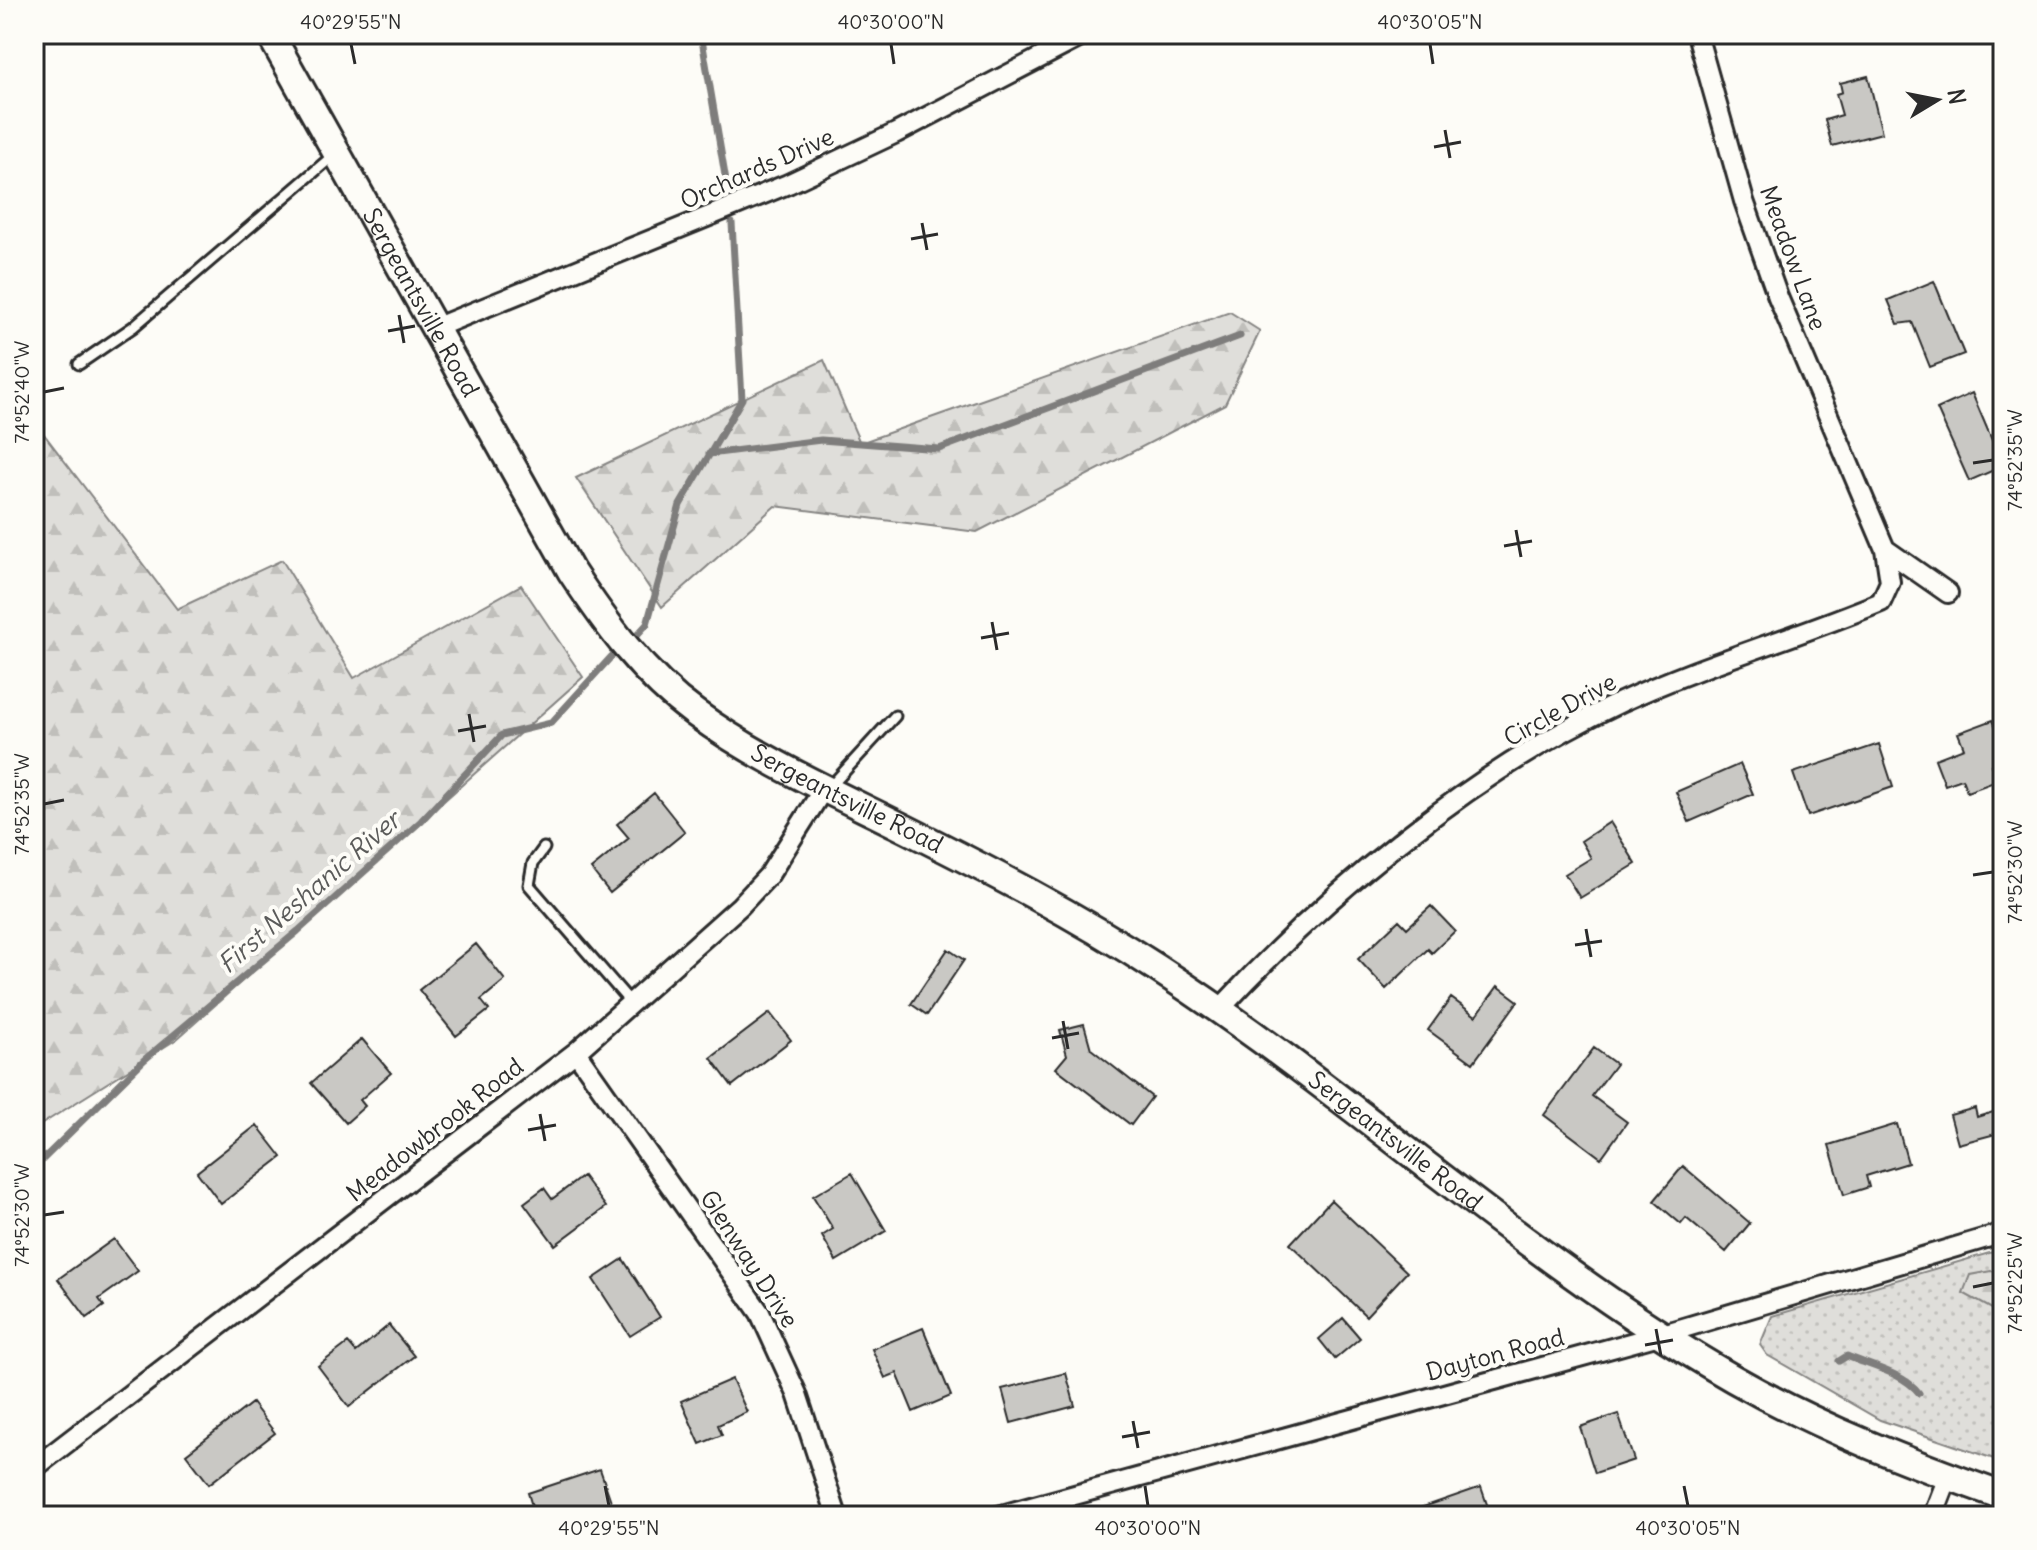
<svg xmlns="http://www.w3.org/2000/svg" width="2037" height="1550" font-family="Delius,sans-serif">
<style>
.green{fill:url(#green-dots);stroke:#858482;stroke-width:2}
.forest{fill:url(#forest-firs);stroke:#858482;stroke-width:2}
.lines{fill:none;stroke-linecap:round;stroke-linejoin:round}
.stream{stroke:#7e7d7b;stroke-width:7}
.building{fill:#c9c8c4;stroke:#2b2b2b;stroke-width:2}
.lane-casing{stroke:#2b2b2b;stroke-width:15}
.street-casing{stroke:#2b2b2b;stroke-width:24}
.secondary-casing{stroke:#2b2b2b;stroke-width:32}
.lane{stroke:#fdfcf7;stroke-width:9}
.street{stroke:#fdfcf7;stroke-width:18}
.secondary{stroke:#fdfcf7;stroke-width:26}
.ticks{fill:none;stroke:#2b2b2b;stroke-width:3}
.labels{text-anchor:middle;stroke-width:8;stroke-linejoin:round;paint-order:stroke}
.street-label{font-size:24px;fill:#2b2b2b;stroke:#fdfcf7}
.water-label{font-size:26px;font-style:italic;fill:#5b5b5a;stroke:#fdfcf7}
.neatline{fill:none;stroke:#2b2b2b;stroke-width:3}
.ticks-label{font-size:20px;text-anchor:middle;fill:#2b2b2b}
</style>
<defs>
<pattern id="green-dots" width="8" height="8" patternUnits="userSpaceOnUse" patternTransform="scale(2)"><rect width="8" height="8" fill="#dfdeda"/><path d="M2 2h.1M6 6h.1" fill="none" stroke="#c0bfbb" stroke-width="1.8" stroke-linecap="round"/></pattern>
<pattern id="forest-firs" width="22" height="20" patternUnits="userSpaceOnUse" patternTransform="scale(2)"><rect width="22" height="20" fill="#dfdeda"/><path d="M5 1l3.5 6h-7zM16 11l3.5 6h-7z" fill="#c0bfbb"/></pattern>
</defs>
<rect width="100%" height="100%" fill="#fdfcf7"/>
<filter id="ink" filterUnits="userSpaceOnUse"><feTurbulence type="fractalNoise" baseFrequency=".0125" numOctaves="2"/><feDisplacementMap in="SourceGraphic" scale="16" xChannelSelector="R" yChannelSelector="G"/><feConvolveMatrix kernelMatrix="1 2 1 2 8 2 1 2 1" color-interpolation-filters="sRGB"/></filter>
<g filter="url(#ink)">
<path class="green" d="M 2003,1249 L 2003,1462 L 1880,1420 L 1767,1355 L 1760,1345 L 1772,1316 Z"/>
<path class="forest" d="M 1230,312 L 1260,331 L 1225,404 L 977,532 L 775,506 L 662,607 L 576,478 L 824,360 L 860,443 Z
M 34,421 L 177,609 L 282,560 L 354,678 L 521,585 L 583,677 L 177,1039 L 34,1129 Z
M 1991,1271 L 2003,1272 L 2003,1315 L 1963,1293 L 1970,1275 Z"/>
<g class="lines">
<path class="stream" d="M 701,34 L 728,193
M 709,454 L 821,440 L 939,449 L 1240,336
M 637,635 L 647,624 L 680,505 L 742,399 L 732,223
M 34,1168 L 144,1060 L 298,931 L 421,821 L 502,735 L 551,723 L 611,657
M 1839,1361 L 1847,1356 C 1870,1366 1904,1373 1919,1393"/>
</g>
<path class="building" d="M 1868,76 L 1882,133 L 1832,146 L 1825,120 L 1842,115 L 1836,94 L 1842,92 L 1840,83 Z
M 1934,281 L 1964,354 L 1930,367 L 1912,322 L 1898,324 L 1888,300 Z
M 1972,393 L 2003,466 L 1969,481 L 1937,409 Z
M 1993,720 L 2003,746 L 2003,761 L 1991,765 L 1997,781 L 1967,792 L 1962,779 L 1945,785 L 1935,759 L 1964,748 L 1958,733 Z
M 1879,744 L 1893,787 L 1808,816 L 1793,773 Z
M 1740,764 L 1753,794 L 1689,822 L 1676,792 Z
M 654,793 L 685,832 L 610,893 L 591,869 L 629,838 L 617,824 Z
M 1610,822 L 1636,864 L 1580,898 L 1565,874 L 1591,858 L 1581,841 Z
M 1431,906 L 1455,931 L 1432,953 L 1428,949 L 1386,989 L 1358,959 L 1399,920 L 1407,928 Z
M 476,944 L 505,980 L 481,1000 L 489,1010 L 456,1036 L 419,990 Z
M 948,949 L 964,960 L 927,1015 L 911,1004 Z
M 1498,986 L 1518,1001 L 1473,1063 L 1428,1030 L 1451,998 L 1476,1016 Z
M 770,1013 L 791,1040 L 732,1086 L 711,1058 Z
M 1084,1024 L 1091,1049 L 1152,1097 L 1131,1125 L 1056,1068 L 1067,1055 L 1060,1030 Z
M 362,1039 L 391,1073 L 360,1100 L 365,1106 L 346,1123 L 311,1083 Z
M 1594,1048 L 1616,1064 L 1592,1096 L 1627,1122 L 1601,1158 L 1544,1115 Z
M 1975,1108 L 1977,1117 L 2003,1109 L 2003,1132 L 1958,1144 L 1950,1115 Z
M 1897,1124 L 1908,1163 L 1866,1176 L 1869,1187 L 1844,1195 L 1829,1145 Z
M 257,1125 L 282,1157 L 221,1204 L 197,1172 Z
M 1683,1166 L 1750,1223 L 1726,1252 L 1686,1218 L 1681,1224 L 1654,1201 Z
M 852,1173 L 886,1231 L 836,1261 L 822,1236 L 833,1229 L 813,1196 Z
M 583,1176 L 606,1207 L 555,1245 L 524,1203 L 544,1188 L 552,1199 Z
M 1331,1200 L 1407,1272 L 1366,1316 L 1290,1244 Z
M 114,1239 L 138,1271 L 99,1299 L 104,1306 L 87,1318 L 58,1279 Z
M 623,1259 L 660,1317 L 630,1336 L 593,1279 Z
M 1343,1318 L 1360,1338 L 1335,1359 L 1319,1339 Z
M 389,1325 L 414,1356 L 349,1407 L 318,1366 L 348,1343 L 356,1352 Z
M 923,1328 L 951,1396 L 913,1412 L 897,1373 L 885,1378 L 872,1349 Z
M 1066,1373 L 1075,1406 L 1011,1423 L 1002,1389 Z
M 732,1379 L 747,1412 L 718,1425 L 722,1435 L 700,1444 L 681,1401 Z
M 252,1403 L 275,1433 L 209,1484 L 186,1454 Z
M 1618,1414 L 1634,1460 L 1595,1473 L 1580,1427 Z
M 600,1469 L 616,1516 L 535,1516 L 528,1493 Z
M 1481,1487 L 1491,1516 L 1406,1516 L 1406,1513 Z"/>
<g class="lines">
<defs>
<path id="lane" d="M 79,364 L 133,327 L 335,154
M 830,787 L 895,716
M 544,848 L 533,863 L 529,885 L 631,1003"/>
<path id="street" d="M 437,327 L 788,184 L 896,133 L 1086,34
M 1885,549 L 1948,593
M 1219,1010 C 1330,890 1472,772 1621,702 C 1705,663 1795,638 1881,602 L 1890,582 L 1885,549 L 1778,297 L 1744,201 L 1697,34
M 576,1052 L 760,1313 L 797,1394 L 837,1516
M 34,1468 L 576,1052 L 740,906 L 769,875 L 824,788
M 998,1516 L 1663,1334 L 2003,1233
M 1933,1516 L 1948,1477"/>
<g id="secondary">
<path id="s1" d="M 270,34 L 571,571 C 606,624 644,676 695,713 C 758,759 830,791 900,826 C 988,870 1074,914 1157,968 C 1355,1096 1528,1262 1734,1379 C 1820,1428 1910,1463 2003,1496"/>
</g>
</defs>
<use href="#lane" class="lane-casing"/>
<use href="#street" class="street-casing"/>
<use href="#secondary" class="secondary-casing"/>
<use href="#lane" class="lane"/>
<use href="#street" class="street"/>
<use href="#secondary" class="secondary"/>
</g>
</g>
<path class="ticks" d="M 351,44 L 355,64M 891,44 L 894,64M 1430,44 L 1433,64M 1445,130 L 1450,158M 1434,147 L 1461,142M 922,223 L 927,250M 911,239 L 938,234M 399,315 L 404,343M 388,331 L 415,326M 44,392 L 64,388M 1973,463 L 1993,460M 1516,530 L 1521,557M 1504,546 L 1532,541M 992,622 L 997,650M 981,638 L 1009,633M 469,714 L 474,742M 458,731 L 486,726M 44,804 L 64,800M 1973,875 L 1993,872M 1586,929 L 1591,957M 1575,945 L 1602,941M 1063,1021 L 1068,1049M 1052,1038 L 1079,1033M 540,1114 L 545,1141M 528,1130 L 556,1125M 44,1215 L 64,1212M 1973,1287 L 1993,1283M 1656,1329 L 1661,1356M 1645,1345 L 1673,1340M 1133,1421 L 1138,1448M 1122,1437 L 1150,1432M 605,1486 L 609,1506M 1145,1486 L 1148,1506M 1684,1486 L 1688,1506"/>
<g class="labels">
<g class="street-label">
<text transform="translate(757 169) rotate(-24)" y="8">Orchards Drive</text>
<text transform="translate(1793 258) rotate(70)" y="8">Meadow Lane</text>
<text dy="8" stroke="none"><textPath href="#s1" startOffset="308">Sergeantsville Road</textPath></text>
<text transform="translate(1560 710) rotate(-29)" y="8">Circle Drive</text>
<text dy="8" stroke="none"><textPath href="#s1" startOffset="980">Sergeantsville Road</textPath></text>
<text transform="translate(435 1130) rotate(-38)" y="8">Meadowbrook Road</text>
<text dy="8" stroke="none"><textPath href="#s1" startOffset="1628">Sergeantsville Road</textPath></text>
<text transform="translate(749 1259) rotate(57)" y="8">Glenway Drive</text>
<text transform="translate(1495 1355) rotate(-15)" y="8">Dayton Road</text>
</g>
<g class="water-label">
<text transform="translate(309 892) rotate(-41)" y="9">First Neshanic River</text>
</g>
</g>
<rect width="2037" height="1550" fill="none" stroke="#fdfcf7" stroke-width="88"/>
<g transform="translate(1937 100) rotate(80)" stroke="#fdfcf7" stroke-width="6" paint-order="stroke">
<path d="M0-6L14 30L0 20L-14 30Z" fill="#2b2b2b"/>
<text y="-12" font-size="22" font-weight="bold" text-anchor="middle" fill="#2b2b2b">N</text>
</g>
<rect x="44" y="44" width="1949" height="1462" class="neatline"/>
<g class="ticks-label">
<text x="351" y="29">40°29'55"N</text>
<text x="891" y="29">40°30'00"N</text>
<text x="1430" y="29">40°30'05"N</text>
<text transform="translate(22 392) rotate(-90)" y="7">74°52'40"W</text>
<text transform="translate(2015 460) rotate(-90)" y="7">74°52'35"W</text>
<text transform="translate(22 804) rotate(-90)" y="7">74°52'35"W</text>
<text transform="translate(2015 872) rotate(-90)" y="7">74°52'30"W</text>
<text transform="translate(22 1215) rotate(-90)" y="7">74°52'30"W</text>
<text transform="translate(2015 1283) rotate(-90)" y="7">74°52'25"W</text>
<text x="609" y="1535">40°29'55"N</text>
<text x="1148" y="1535">40°30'00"N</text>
<text x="1688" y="1535">40°30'05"N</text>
</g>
</svg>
